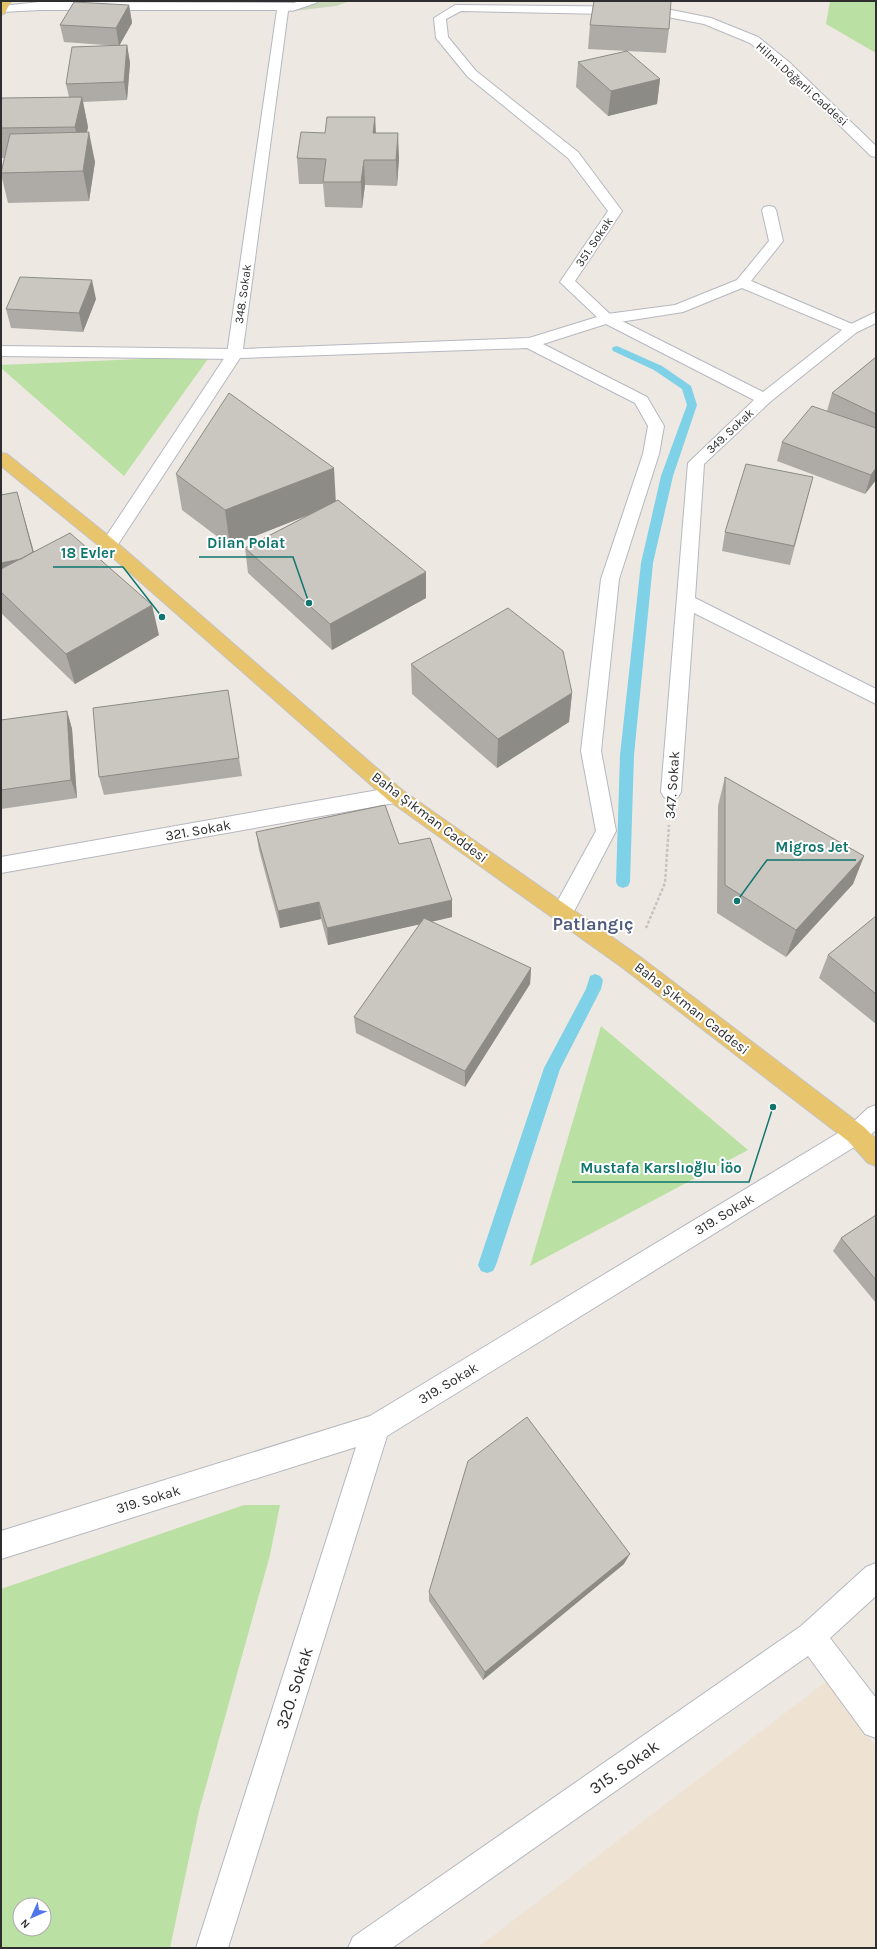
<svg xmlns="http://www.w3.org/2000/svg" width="877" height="1949" font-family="Karla,sans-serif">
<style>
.education{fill:#eee3d3}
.green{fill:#bbe0a3;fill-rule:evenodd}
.cemetery{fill:#cad7ba}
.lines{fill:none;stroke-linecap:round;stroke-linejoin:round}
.stream{fill:#7ed1e7;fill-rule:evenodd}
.lane-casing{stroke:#b5b8c0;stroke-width:2}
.street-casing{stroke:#b5b8c0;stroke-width:2}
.primary-casing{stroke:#c4c4c4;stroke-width:2}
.path{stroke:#c4c4c4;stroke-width:2.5;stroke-dasharray:3 2;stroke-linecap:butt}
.lane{fill:#fff;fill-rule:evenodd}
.street{fill:#fff;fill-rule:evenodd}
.primary{fill:#e8c46d;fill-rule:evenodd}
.wall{fill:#aeaaa5}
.shaded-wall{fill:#8d8b86}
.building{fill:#cac6c0;stroke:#8d8b86}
.labels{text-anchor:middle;stroke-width:4;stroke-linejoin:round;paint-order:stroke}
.far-street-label{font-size:12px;fill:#2e2e2e;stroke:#fff}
.street-label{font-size:14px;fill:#2e2e2e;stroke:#fff}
.near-street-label{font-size:17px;fill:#2e2e2e;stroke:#fff}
.district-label{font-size:18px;font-weight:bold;fill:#515b7c;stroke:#fff}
.leader{fill:none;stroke:#0f766e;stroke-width:1.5}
.callout-dot{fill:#0f766e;stroke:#fff;stroke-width:1.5}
.callout-label{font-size:15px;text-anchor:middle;font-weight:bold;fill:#0f766e;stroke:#fff;stroke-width:4;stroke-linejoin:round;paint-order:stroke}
</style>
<rect width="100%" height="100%" fill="#eee8e2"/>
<path class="education" d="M 827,1681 L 876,1747 L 876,1948 L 477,1948 Z"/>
<path class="green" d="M 830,1 L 876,1 L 876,53 L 826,24 Z
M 210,356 L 124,476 L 1,368 L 1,365 Z
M 601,1026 L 748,1150 L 530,1266 Z
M 244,1505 L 280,1505 L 270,1555 L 199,1811 L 170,1948 L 1,1948 L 1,1589 ZM 20,1905 L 44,1905 L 44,1929 L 20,1929 Z"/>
<path class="cemetery" d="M 219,1 L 350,1 L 336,6 L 293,11 L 291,1 Z"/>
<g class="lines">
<path class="stream" d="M 617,346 L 662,366 L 691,386 L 697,405 L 673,476 L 653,563 L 634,755 L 630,882 L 628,886 L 623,888 L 618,886 L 616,882 L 620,755 L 641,563 L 661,476 L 687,405 L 682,389 L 654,370 L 613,351 L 612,349 L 613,347 Z
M 595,974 L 600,976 L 603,980 L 601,989 L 560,1069 L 496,1265 L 493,1271 L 487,1273 L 481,1271 L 478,1265 L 544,1068 L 586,989 L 590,976 Z"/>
<defs>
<path id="lane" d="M 300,1 L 318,1 L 316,3 L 292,11 L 286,7 L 288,5 Z
M 769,206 L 774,207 L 776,210 L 783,241 L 751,281 L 857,326 L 860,329 L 857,332 L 847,332 L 742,288 L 683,312 L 607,324 L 602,322 L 599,319 L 602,316 L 607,314 L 675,305 L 737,280 L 769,241 L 762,210 L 764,207 Z
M 1,346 L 235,349 L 240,351 L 243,354 L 240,357 L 235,359 L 1,356 Z"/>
<path id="street" d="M 40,2 L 292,3 L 298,7 L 296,9 L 288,11 L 243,349 L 529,338 L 597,317 L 560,282 L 608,211 L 568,158 L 468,77 L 436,38 L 434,18 L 455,5 L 657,7 L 711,18 L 758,37 L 789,62 L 876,146 L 876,157 L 871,156 L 781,68 L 750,43 L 704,24 L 657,15 L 461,11 L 446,19 L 448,37 L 476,71 L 578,152 L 622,211 L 575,281 L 612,316 L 763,392 L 847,326 L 876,312 L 876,323 L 857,332 L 770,402 L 704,464 L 695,598 L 876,689 L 876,704 L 694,613 L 681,792 L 678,797 L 671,800 L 664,797 L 661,792 L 688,463 L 754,400 L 606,324 L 543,344 L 647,397 L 664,426 L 659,454 L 619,579 L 601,751 L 616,831 L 570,919 L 562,922 L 554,919 L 551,913 L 596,831 L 581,751 L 601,579 L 643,454 L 648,426 L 635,403 L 527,348 L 240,358 L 115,549 L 109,551 L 103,549 L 100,545 L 103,541 L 227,354 L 277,10 L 40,10 L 1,12 L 1,6 Z
M 395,787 L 402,790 L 405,795 L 402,800 L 395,803 L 1,873 L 1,857 Z
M 876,1105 L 876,1130 L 864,1141 L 387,1436 L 228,1948 L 196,1948 L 356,1447 L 1,1559 L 1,1531 L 370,1416 L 848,1127 L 868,1108 Z
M 876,1563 L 876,1596 L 830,1638 L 876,1698 L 876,1738 L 865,1734 L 808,1656 L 392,1948 L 348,1948 L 353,1937 L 801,1626 L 866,1567 Z"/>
<path id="primary" d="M 1,1 L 11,1 L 5,13 L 1,15 Z
M 1,453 L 7,454 L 115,541 L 402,790 L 639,956 L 864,1127 L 876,1139 L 876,1166 L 868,1163 L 848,1141 L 623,968 L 388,800 L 103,549 L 1,466 Z"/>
</defs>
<use href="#lane" class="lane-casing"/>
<use href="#street" class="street-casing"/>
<use href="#primary" class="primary-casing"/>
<path class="path" d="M 646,928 L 665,883 L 669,825"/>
<use href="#lane" class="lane"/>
<use href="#street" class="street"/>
<use href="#primary" class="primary"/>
</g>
<path class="wall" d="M 129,5 L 132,23 L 119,46 L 127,45 L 130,63 L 127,100 L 83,102 L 88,127 L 87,132 L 95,162 L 89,201 L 8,203 L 1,174 L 5,158 L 1,158 L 1,102 L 69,97 L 66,84 L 119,46 L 64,42 L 60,25 Z
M 590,25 L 669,29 L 666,53 L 588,49 Z
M 578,62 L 660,79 L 657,104 L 608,116 L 576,87 Z
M 375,117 L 376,133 L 399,158 L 397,186 L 365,185 L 362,208 L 325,207 L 323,184 L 299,184 L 297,158 L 325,133 Z
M 96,299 L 83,332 L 11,328 L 6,309 Z
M 876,357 L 876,480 L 865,494 L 777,461 L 782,442 L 827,411 L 832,393 Z
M 176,474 L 336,502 L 426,598 L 332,650 L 248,573 L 245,548 L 311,514 L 230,546 L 182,510 Z
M 813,477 L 790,565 L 722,551 L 725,532 Z
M 17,492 L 34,552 L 159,635 L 75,684 L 1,613 L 1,495 Z
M 411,664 L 572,693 L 569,722 L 497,768 L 412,694 Z
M 231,709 L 242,776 L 104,795 L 99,777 Z
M 67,711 L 72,729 L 77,798 L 1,809 L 1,720 Z
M 725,777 L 864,856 L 853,884 L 786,957 L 717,913 L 718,806 Z
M 256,832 L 399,844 L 452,917 L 431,922 L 531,968 L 530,984 L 465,1087 L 356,1033 L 354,1017 L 420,924 L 328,945 L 321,919 L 280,928 L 259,850 Z
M 876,916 L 876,1024 L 819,978 L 828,955 Z
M 876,1215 L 876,1303 L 833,1251 L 841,1238 Z
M 624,1564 L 483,1680 L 429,1601 L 429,1592 Z"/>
<path class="shaded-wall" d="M 129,5 L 132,23 L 119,46 L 116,28 Z
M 127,45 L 130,63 L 127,100 L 124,82 Z
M 660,79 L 657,104 L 608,116 L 611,91 Z
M 82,97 L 88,127 L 81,157 L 75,127 Z
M 375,117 L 376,142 L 373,133 Z
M 89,132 L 95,162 L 89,201 L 83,171 Z
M 398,133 L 399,158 L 397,186 L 396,160 Z
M 364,160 L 365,185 L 362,208 L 361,182 Z
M 92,280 L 96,299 L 83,332 L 79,313 Z
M 334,468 L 336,504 L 230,546 L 225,510 Z
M 876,468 L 876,480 L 865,494 L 871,475 Z
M 17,492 L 40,575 L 1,583 L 1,563 Z
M 426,572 L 426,598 L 332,650 L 330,624 Z
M 152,605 L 159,635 L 75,684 L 66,654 Z
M 572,693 L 569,722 L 497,768 L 498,739 Z
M 67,711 L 72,729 L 77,798 L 71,780 Z
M 864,856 L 853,884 L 786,957 L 796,930 Z
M 452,900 L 452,917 L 328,945 L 327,928 Z
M 319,902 L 321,919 L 280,928 L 278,911 Z
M 531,968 L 530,984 L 465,1087 L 465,1071 Z
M 630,1554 L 624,1564 L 483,1680 L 485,1672 Z"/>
<path class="building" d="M 594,1 L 671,1 L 669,29 L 590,25 Z
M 74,2 L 129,5 L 116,28 L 60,25 Z
M 127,45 L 124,82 L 66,84 L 72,47 Z
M 627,51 L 660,79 L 611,91 L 578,62 Z
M 82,97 L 75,127 L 1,128 L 1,102 L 2,98 Z
M 327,117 L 375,117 L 373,133 L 398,133 L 396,160 L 364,160 L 361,182 L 323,182 L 326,159 L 297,158 L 301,132 L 325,133 Z
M 89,132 L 83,171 L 1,173 L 10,134 Z
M 20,277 L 92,280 L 79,313 L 6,309 Z
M 876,357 L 876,414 L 832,393 Z
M 229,393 L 334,468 L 225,510 L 176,474 Z
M 812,406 L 876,428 L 876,468 L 871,475 L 782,442 Z
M 746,464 L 813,477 L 794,546 L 725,532 Z
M 17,492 L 33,552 L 21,559 L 1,563 L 1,495 Z
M 338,500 L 426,572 L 330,624 L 245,548 Z
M 70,533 L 152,605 L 66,654 L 1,592 L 1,569 Z
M 508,608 L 563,651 L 572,693 L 498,739 L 411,664 Z
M 228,690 L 239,758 L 99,777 L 93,708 Z
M 67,711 L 71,780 L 1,790 L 1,720 Z
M 725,777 L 864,856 L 796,930 L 725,885 Z
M 385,805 L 399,844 L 430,838 L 452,900 L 327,928 L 319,902 L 278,911 L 256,832 Z
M 876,916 L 876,994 L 828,955 Z
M 424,918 L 531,968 L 465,1071 L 354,1017 Z
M 876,1215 L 876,1280 L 841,1238 Z
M 527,1417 L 630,1554 L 485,1672 L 429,1592 L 468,1461 Z"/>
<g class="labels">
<g class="far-street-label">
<text transform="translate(802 84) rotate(42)" y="4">Hilmi Döğerli Caddesi</text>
<text transform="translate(594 242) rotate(-56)" y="4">351. Sokak</text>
<text transform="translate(243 294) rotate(-82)" y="4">348. Sokak</text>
<text transform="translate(730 431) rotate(-43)" y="4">349. Sokak</text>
</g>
<g class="street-label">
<text transform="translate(672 785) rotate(-86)" y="5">347. Sokak</text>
<text transform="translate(430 817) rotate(37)" y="5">Baha Şıkman Caddesi</text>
<text transform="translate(198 830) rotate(-10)" y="5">321. Sokak</text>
<text transform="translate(692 1008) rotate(38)" y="5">Baha Şıkman Caddesi</text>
<text transform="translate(724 1214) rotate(-31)" y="5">319. Sokak</text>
<text transform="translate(448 1383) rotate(-31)" y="5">319. Sokak</text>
<text transform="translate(148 1499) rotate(-17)" y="5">319. Sokak</text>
</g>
<g class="near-street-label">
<text transform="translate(294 1688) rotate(-72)" y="6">320. Sokak</text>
<text transform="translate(624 1767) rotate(-35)" y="6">315. Sokak</text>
</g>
<g class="district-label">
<text x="593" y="930">Patlangıç</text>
</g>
</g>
<path class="leader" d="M309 603L293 557H199M162 617L123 567H53M737 901L767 860H856M773 1107L749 1182H572"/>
<g class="callout-dot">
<circle cx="309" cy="603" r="4"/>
<circle cx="162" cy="617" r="4"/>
<circle cx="737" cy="901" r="4"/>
<circle cx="773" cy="1107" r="4"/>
</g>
<g class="callout-label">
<text x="246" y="548">Dilan Polat</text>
<text x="88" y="558">18 Evler</text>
<text x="812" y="852">Migros Jet</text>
<text x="661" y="1173">Mustafa Karslıoğlu İöo</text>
</g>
<rect width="877" height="1949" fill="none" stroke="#2e2e2e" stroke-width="4"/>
<g transform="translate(32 1917) rotate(225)"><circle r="19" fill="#ffffff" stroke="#ababab"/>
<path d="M0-3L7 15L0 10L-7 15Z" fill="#4f76ed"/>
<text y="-6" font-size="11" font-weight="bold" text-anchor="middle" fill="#2e2e2e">N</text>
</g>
</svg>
